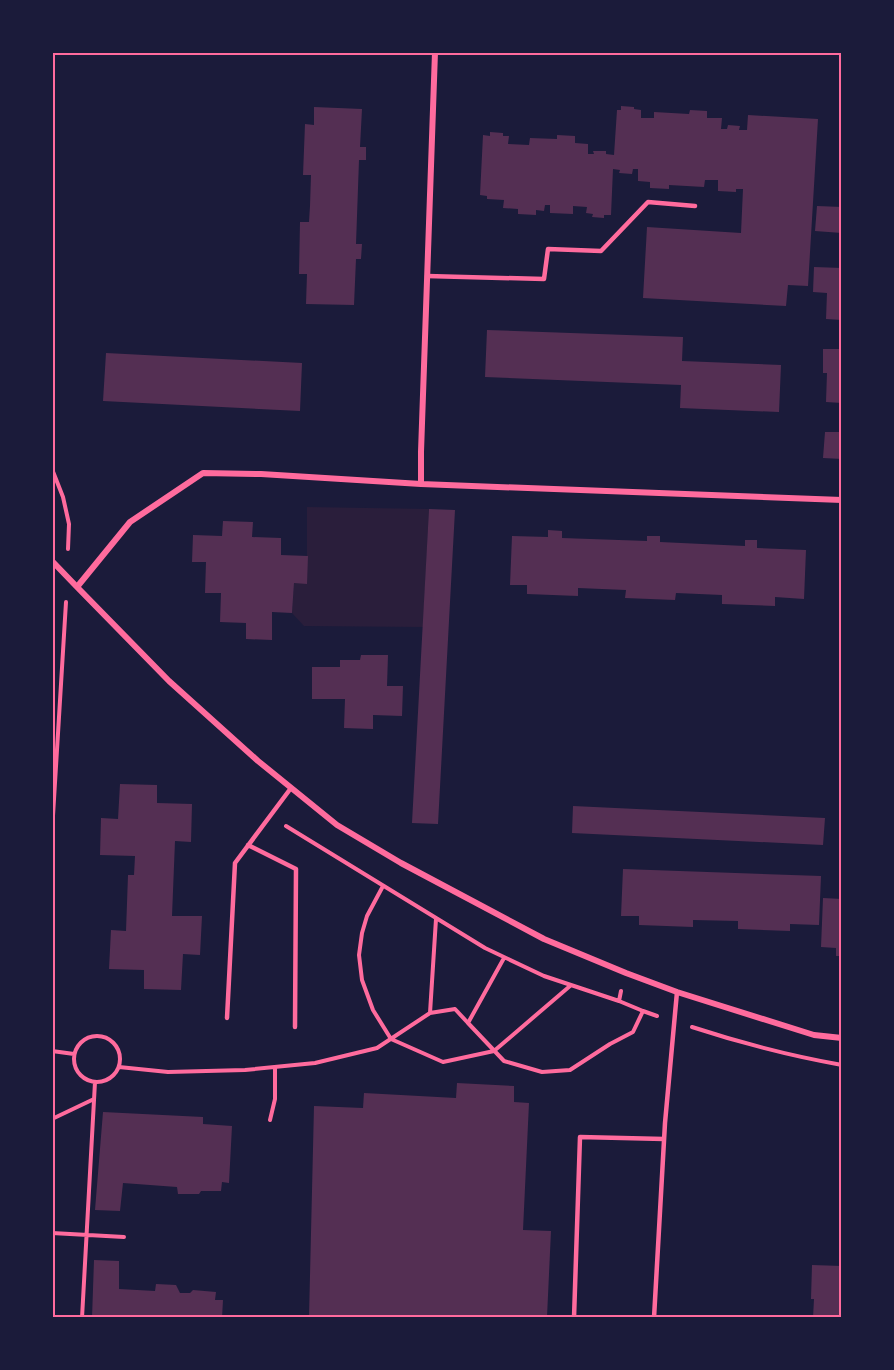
<svg xmlns="http://www.w3.org/2000/svg" width="894" height="1370" font-family="'Exo 2',sans-serif">
<style>
.green{fill:#2a1e3b}
.building{fill:#542f53}
.lines{fill:none;stroke-linecap:round;stroke-linejoin:round}
.path{stroke:#ff6b9d;stroke-width:4}
.service{stroke:#ff6b9d;stroke-width:4.5}
.minor{stroke:#ff6b9d;stroke-width:6}
.neatline{fill:none;stroke:#ff6b9d;stroke-width:2}
</style>
<rect width="100%" height="100%" fill="#1b1b3a"/>
<path class="green" d="M 307,507 L 429,509 L 423,627 L 304,626 L 292,613 L 294,583 L 307,583 Z"/>
<path class="building" d="M 621,106 L 634,107 L 634,109 L 641,110 L 641,118 L 654,118 L 654,112 L 689,114 L 690,110 L 707,111 L 707,118 L 722,118 L 721,129 L 727,129 L 728,125 L 740,126 L 739,130 L 747,130 L 748,115 L 818,119 L 808,286 L 788,285 L 786,306 L 643,298 L 647,227 L 741,233 L 743,189 L 736,189 L 736,192 L 718,191 L 718,180 L 705,180 L 704,187 L 669,185 L 669,189 L 650,188 L 650,182 L 638,181 L 638,169 L 633,169 L 632,174 L 619,173 L 620,170 L 613,169 L 611,215 L 604,215 L 604,218 L 592,217 L 593,214 L 586,213 L 587,207 L 573,206 L 573,214 L 550,213 L 550,205 L 545,205 L 544,211 L 536,210 L 536,215 L 518,214 L 518,209 L 503,208 L 504,200 L 487,199 L 487,196 L 480,195 L 483,135 L 490,136 L 490,132 L 503,133 L 503,136 L 509,136 L 508,144 L 529,145 L 530,138 L 557,139 L 557,135 L 575,136 L 575,143 L 588,144 L 588,154 L 594,154 L 593,151 L 606,151 L 606,154 L 614,155 L 617,110 L 621,110 Z
M 314,107 L 362,109 L 360,147 L 366,147 L 366,160 L 359,160 L 356,244 L 362,244 L 361,259 L 356,259 L 354,305 L 306,304 L 307,274 L 299,274 L 300,222 L 309,222 L 310,206 L 311,175 L 303,175 L 305,124 L 314,125 Z
M 817,206 L 842,207 L 842,233 L 815,231 Z
M 814,267 L 842,268 L 842,320 L 826,319 L 827,293 L 813,292 Z
M 487,330 L 683,337 L 682,361 L 781,365 L 779,412 L 680,408 L 681,385 L 485,377 Z
M 823,349 L 842,349 L 842,403 L 826,402 L 827,373 L 823,373 Z
M 106,353 L 302,363 L 300,411 L 103,401 Z
M 825,432 L 842,432 L 842,459 L 823,458 Z
M 429,509 L 455,510 L 438,824 L 412,823 Z
M 223,521 L 253,522 L 252,537 L 281,538 L 281,555 L 308,556 L 307,584 L 294,583 L 292,613 L 272,612 L 272,640 L 246,639 L 246,623 L 220,622 L 221,593 L 205,593 L 206,562 L 192,562 L 193,535 L 222,536 Z
M 548,530 L 562,531 L 562,538 L 647,541 L 647,536 L 660,536 L 660,542 L 745,546 L 745,540 L 757,540 L 757,548 L 806,550 L 804,599 L 775,597 L 775,606 L 722,604 L 722,595 L 676,593 L 675,600 L 625,598 L 626,590 L 578,588 L 578,596 L 527,594 L 527,585 L 510,585 L 512,536 L 548,537 Z
M 361,655 L 388,655 L 387,686 L 403,686 L 402,716 L 373,715 L 373,729 L 344,728 L 345,699 L 312,699 L 312,667 L 340,667 L 340,660 L 360,660 Z
M 120,784 L 157,785 L 157,803 L 192,804 L 191,842 L 175,841 L 172,916 L 202,916 L 200,955 L 183,954 L 181,990 L 144,989 L 144,970 L 109,969 L 111,930 L 126,931 L 128,875 L 134,875 L 135,856 L 100,855 L 101,818 L 118,819 Z
M 573,806 L 825,818 L 823,845 L 572,833 Z
M 623,869 L 821,876 L 819,925 L 790,924 L 790,931 L 738,929 L 738,921 L 693,920 L 693,927 L 639,925 L 639,916 L 621,916 Z
M 823,898 L 842,899 L 842,956 L 836,956 L 836,948 L 821,947 Z
M 457,1083 L 514,1086 L 514,1102 L 529,1103 L 523,1230 L 551,1231 L 547,1317 L 518,1315 L 518,1318 L 309,1318 L 314,1106 L 363,1108 L 364,1093 L 456,1098 Z
M 103,1112 L 203,1117 L 203,1124 L 232,1126 L 229,1183 L 222,1182 L 221,1191 L 201,1191 L 199,1194 L 178,1194 L 177,1187 L 123,1183 L 120,1211 L 95,1210 Z
M 94,1260 L 119,1261 L 119,1289 L 155,1291 L 156,1284 L 176,1285 L 180,1293 L 190,1293 L 193,1290 L 216,1292 L 215,1300 L 223,1300 L 222,1318 L 92,1318 Z
M 812,1265 L 842,1266 L 842,1318 L 813,1318 L 814,1299 L 811,1299 Z"/>
<g class="lines">
<path class="path" d="M 52,469 L 63,497 L 69,524 L 68,549
M 286,826 L 485,948 L 544,976 L 619,1001 L 621,991
M 52,832 L 66,602
M 383,886 L 367,916 L 362,933 L 359,955 L 362,980 L 373,1010 L 391,1039 L 443,1062 L 494,1051 L 570,986
M 643,1011 L 657,1016
M 430,1013 L 455,1009 L 468,1023 L 504,958
M 468,1023 L 504,1061 L 542,1072 L 570,1070 L 610,1044 L 633,1032 L 643,1011 L 619,1001
M 692,1027 C 741,1043 791,1056 842,1065
M74 1059a23 23 0 1 1 46 0a23 23 0 1 1-46 0Z
M 52,1051 L 74,1054
M 119,1067 L 168,1072 L 245,1070 L 315,1063 L 377,1048 L 430,1013 L 436,919
M 52,1119 L 94,1099
M 270,1120 L 275,1099 L 275,1067
M 52,1233 L 124,1237
M 82,1318 L 95,1082"/>
<path class="service" d="M 427,276 L 544,279 L 548,249 L 601,251 L 648,202 L 695,206
M 248,845 L 296,869 L 295,1027
M 227,1018 L 235,863 L 291,788
M 574,1318 L 580,1137 L 664,1139
M 654,1318 L 665,1123 L 677,992"/>
<path class="minor" d="M 421,484 L 421,452 L 435,52
M 52,561 L 77,587 L 169,681 L 258,761 L 337,825 L 401,863 L 544,939 L 626,973 L 677,992 L 814,1035 L 842,1038
M 77,587 L 130,522 L 203,473 L 261,474 L 421,484 L 842,500"/>
</g>
<rect width="894" height="1370" fill="none" stroke="#1b1b3a" stroke-width="108"/>
<rect x="54" y="54" width="786" height="1262" class="neatline"/>
</svg>
